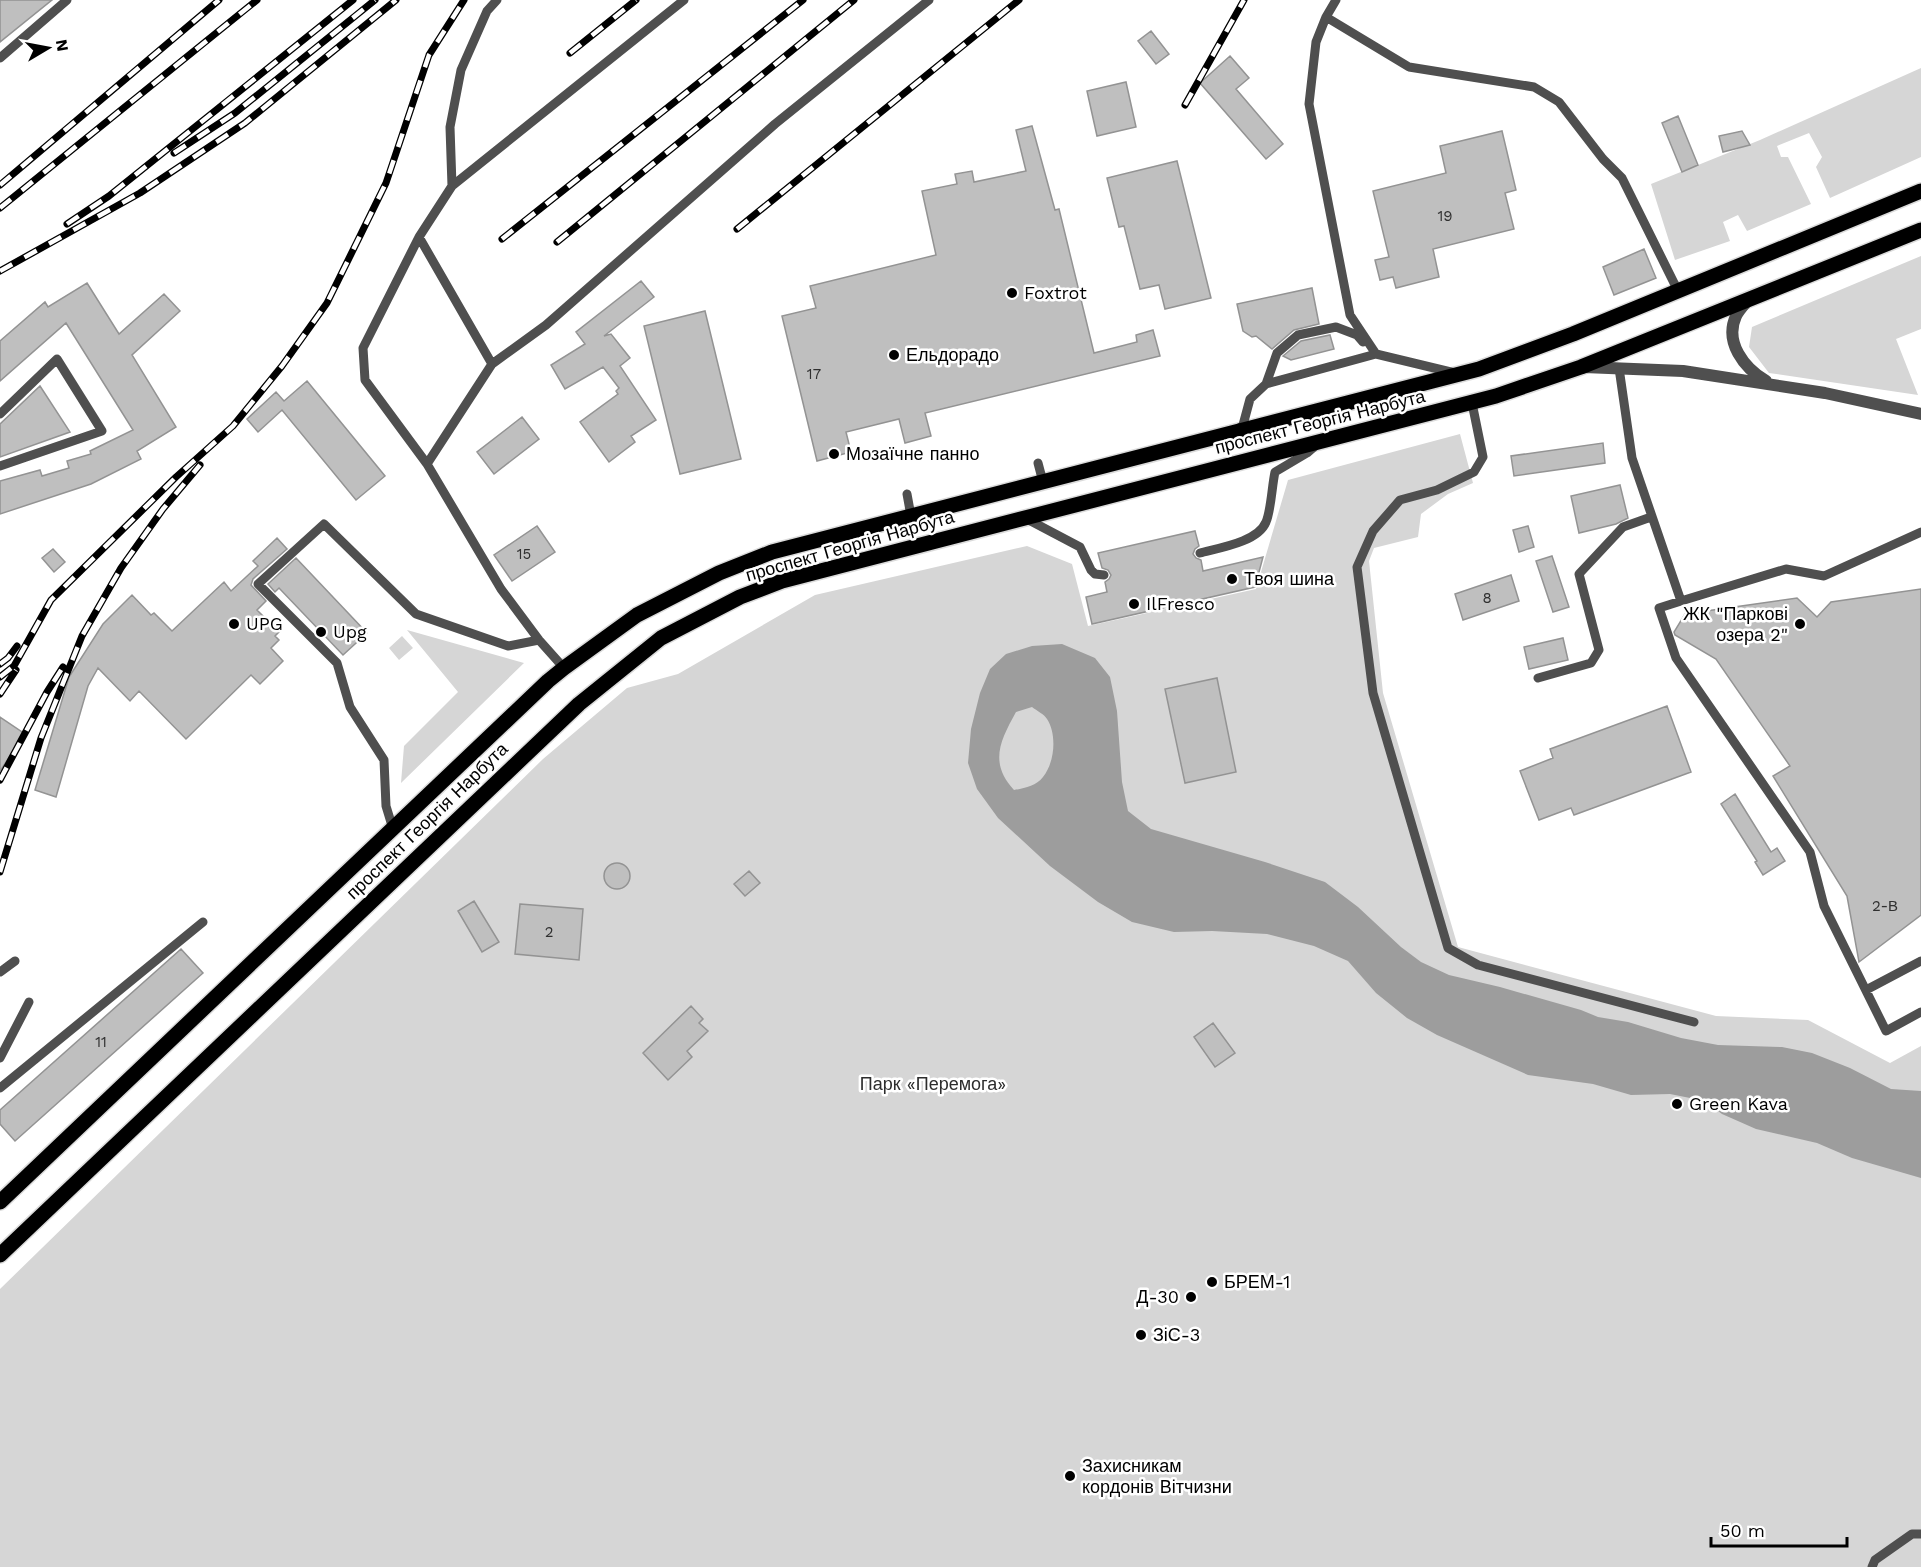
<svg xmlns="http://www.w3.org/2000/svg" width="1921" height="1567" font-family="'Work Sans',sans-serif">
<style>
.green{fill:#d6d6d6}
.water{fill:#9d9d9d;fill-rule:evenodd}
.building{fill:#bfbfbf;stroke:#939393;stroke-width:1.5}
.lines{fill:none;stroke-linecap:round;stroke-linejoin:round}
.primary-casing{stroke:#dbdbdb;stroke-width:18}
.lane{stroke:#4f4f4f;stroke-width:9}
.street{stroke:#4f4f4f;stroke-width:12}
.primary{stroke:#000;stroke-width:15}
.rail-casing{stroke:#000;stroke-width:7}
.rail{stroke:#fff;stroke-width:4.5;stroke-dasharray:14;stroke-linecap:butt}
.poi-dot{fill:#000;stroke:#fff;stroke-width:2}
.labels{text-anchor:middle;stroke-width:5;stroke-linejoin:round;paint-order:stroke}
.number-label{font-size:15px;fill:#303030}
.poi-label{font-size:18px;fill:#000;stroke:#fff;text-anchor:start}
.street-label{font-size:18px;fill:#000;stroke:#fff}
.park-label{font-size:18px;fill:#2d2d2d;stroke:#fff}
</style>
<rect width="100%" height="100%" fill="#fff"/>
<path class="green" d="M 1921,68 L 1921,157 L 1830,198 L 1816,167 L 1822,157 L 1809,133 L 1777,146 L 1781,157 L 1788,157 L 1811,204 L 1747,231 L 1738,215 L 1723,222 L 1730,241 L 1675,260 L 1651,184 L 1760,140 Z
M 1921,256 L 1921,329 L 1896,339 L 1918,395 L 1769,373 L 1749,347 L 1752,327 Z
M 1460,434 L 1473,483 L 1448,494 L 1421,514 L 1418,537 L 1374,548 L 1369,561 L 1383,693 L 1458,947 L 1716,1016 L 1808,1020 L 1890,1063 L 1921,1046 L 1921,1567 L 0,1567 L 0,1289 L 543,759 L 627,688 L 678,674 L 815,595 L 1027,546 L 1072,564 L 1088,626 L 1256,589 L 1288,480 Z
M 407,630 L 524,663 L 401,783 L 404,746 L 458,692 Z
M 402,636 L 413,648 L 399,660 L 389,648 Z"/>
<path class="water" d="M 1062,644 L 1095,658 L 1110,677 L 1117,711 L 1122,782 L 1128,811 L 1151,829 L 1265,862 L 1325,882 L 1358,907 L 1401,947 L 1421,962 L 1449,975 L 1500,987 L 1581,1010 L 1598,1017 L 1628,1022 L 1681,1038 L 1718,1045 L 1782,1047 L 1812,1053 L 1850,1068 L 1891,1089 L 1921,1091 L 1921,1178 L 1852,1158 L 1817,1143 L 1756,1129 L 1722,1114 L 1705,1101 L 1670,1094 L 1631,1095 L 1593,1084 L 1528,1075 L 1437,1035 L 1407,1018 L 1376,993 L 1348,961 L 1314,946 L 1267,934 L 1212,931 L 1174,932 L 1132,922 L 1098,902 L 1050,866 L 998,818 L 977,789 L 968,763 L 971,729 L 980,693 L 990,669 L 1006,654 L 1032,646 ZM 1032,707 C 1037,711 1044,714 1047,719 C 1057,734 1055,762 1043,777 C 1036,786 1025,788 1014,790 C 989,763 1000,741 1016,712 Z"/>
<path class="building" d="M 0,0 L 52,0 L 0,42 Z
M 1151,31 L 1169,54 L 1156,64 L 1138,41 Z
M 1230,56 L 1249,78 L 1236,89 L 1283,144 L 1266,159 L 1200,83 Z
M 1126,82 L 1136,127 L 1097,136 L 1087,91 Z
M 1678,116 L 1698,165 L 1682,172 L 1662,123 Z
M 1032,126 L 1055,210 L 1059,209 L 1094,353 L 1137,342 L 1136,335 L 1153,330 L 1160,356 L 925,413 L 931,436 L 905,443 L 899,419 L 846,432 L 851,452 L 817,461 L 782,316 L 816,308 L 810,286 L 936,255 L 922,191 L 957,184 L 955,174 L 972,171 L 974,182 L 1026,171 L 1016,130 Z
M 1502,131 L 1516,190 L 1505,193 L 1514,229 L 1433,249 L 1439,277 L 1396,288 L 1393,277 L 1380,280 L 1375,260 L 1389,257 L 1373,191 L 1446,173 L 1440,146 Z
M 1742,131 L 1750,145 L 1723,152 L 1719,136 Z
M 1177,161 L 1211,298 L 1165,309 L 1159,285 L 1140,289 L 1124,226 L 1119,227 L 1107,178 Z
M 1644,249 L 1656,278 L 1614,295 L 1603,267 Z
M 641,281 L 654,297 L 604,336 L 611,334 L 630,358 L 620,366 L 656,420 L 631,436 L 635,442 L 609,462 L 580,422 L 618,394 L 616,391 L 619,388 L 603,367 L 565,389 L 551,365 L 585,344 L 576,332 Z
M 87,283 L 119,334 L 164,294 L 180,311 L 132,355 L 176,427 L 137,451 L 141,459 L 91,484 L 0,514 L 0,481 L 40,470 L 42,476 L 69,468 L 67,461 L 91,454 L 90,451 L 133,430 L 66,323 L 0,381 L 0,341 L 45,302 L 48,307 Z
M 1312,288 L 1319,324 L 1294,330 L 1272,349 L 1256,336 L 1252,337 L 1243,331 L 1237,304 Z
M 705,311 L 741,459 L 680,474 L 644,326 Z
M 1330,335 L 1334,349 L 1291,360 L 1283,356 L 1301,341 Z
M 307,381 L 385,476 L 356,500 L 282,410 L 258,432 L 247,419 L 276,392 L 284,401 Z
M 40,386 L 70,432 L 0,457 L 0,424 Z
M 522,417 L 539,439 L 494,474 L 477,452 Z
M 1603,443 L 1605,463 L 1514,476 L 1511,456 Z
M 1620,485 L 1628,518 L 1616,524 L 1579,533 L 1571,496 Z
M 537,526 L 555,552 L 512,581 L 494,555 Z
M 1528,526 L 1534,547 L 1519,552 L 1513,530 Z
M 1195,531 L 1199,546 L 1195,549 L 1193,554 L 1196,558 L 1201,560 L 1203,571 L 1263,557 L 1255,587 L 1092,624 L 1086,597 L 1107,592 L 1105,582 L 1109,579 L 1111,575 L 1108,570 L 1102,568 L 1098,553 Z
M 277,538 L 287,549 L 253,579 L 251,585 L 266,601 L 257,610 L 279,632 L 275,636 L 279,640 L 271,648 L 283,661 L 260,684 L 251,675 L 186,739 L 139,691 L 130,701 L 98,668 L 88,686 L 56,797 L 35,790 L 69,677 L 103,624 L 132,595 L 151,615 L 154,613 L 172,631 L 224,582 L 231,591 L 258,566 L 253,561 Z
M 53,549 L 65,562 L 54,572 L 42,558 Z
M 1552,556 L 1569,607 L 1553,612 L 1536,561 Z
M 296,558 L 367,633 L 343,655 L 279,588 L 275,592 L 268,584 Z
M 1511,575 L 1519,601 L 1463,620 L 1455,594 Z
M 1921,589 L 1921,915 L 1859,962 L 1847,896 L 1773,776 L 1790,766 L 1716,659 L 1675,635 L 1674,632 L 1685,614 L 1797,598 L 1817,617 L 1831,602 Z
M 1563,638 L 1568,660 L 1529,669 L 1524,647 Z
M 1217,678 L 1236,772 L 1185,783 L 1165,689 Z
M 1667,706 L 1691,772 L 1574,815 L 1571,808 L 1539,820 L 1520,771 L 1553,758 L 1550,749 Z
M 0,717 L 25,734 L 0,771 Z
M 1735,794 L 1771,852 L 1777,848 L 1785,861 L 1763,875 L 1755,862 L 1757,861 L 1721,804 Z
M604 876a13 13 0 1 1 26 0a13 13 0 1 1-26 0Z
M 749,871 L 760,883 L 745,896 L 734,884 Z
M 474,901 L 499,942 L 482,952 L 458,911 Z
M 520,904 L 583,909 L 579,960 L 515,954 Z
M 181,949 L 203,973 L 15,1141 L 0,1124 L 0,1110 Z
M 691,1006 L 703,1019 L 699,1023 L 708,1031 L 687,1051 L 692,1057 L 668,1080 L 643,1053 Z
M 1213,1023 L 1235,1053 L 1215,1067 L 1194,1037 Z"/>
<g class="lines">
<defs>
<path id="primary" d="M 0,1202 L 548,681 L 564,668 L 637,615 L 719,573 L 772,552 L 1479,369 L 1573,334 L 1921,191
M 0,1255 L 579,704 L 661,638 L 740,597 L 782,581 L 1496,396 L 1581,367 L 1921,230"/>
</defs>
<use href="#primary" class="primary-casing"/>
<path class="lane" d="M 497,0 L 487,11 L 461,70 L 450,127 L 452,186 L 419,237 L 363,348 L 365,380 L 427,464 L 501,589 L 539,640 L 564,668
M 1336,0 L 1326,17 L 1316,42 L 1309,104 L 1350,315 L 1376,354
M 1326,17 L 1409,67 L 1534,87 L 1559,102 L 1603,159 L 1622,178 L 1678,291
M 0,58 L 67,0
M 452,186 L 684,0
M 419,237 L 492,364
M 1619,368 L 1632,458 L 1681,601 L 1659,608 L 1676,658 L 1810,852 L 1824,906 L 1886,1031 L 1921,1012
M 1266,384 L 1376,354 L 1455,373
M 1472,403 L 1483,457 L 1474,472 L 1437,490 L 1400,500 L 1373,531 L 1357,567 L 1373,693 L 1448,948 L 1478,965 L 1694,1022
M 0,414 L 57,359 L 102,431 L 0,466
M 1237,430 L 1243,425 L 1250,399 L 1266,384 L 1277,353 L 1298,335 L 1336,327 L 1357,335 L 1363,342
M 1038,463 L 1043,482
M 427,464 L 492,364 L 546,325 L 775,124 L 929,0
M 907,494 L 911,516
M 1025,518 L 1080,547 L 1091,570 L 1095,574 L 1104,575
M 1200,553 C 1219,548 1258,542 1266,522 C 1271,511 1272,485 1275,472 L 1307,453 L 1315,446
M 1681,601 L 1786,569 L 1824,576 L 1921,532
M 1538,678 L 1591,663 L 1599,650 L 1579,574 L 1623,527 L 1651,517
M 393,829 L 386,806 L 384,760 L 350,707 L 337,663 L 258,584 L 324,524 L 416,614 L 508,646 L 539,640
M 0,972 L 15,961
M 1866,990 L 1921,961
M 0,1058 L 29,1002
M 0,1088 L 203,922
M 1872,1567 L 1875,1560 L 1912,1534 L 1921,1534"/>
<path class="street" d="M 1748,300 C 1744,305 1739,310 1736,316 C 1724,342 1744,368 1766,381
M 1584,367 L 1683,371 L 1825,393 L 1921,414"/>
<use href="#primary" class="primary"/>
<defs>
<path id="rail" d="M 570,53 L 636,0
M 1185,105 L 1244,0
M 174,153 L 235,113 L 375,0
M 0,185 L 219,0
M 0,208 L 257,0
M 67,224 L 109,196 L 353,0
M 737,229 L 1019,0
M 502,239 L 803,0
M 557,242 L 854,0
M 0,271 L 140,193 L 245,123 L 396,0
M 0,664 L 8,658 L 17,646
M 0,677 L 14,666 L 51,600 L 176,477 L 233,426 L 282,366 L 327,303 L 386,183 L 429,55 L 464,0
M 0,694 L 16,670
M 0,780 L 47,692 L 63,667
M 0,872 L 41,738 L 82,636 L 121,568 L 163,509 L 200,465"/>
</defs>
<use href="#rail" class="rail-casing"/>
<use href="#rail" class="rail"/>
</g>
<g class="poi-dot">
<circle cx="1012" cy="293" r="6"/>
<circle cx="894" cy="355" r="6"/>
<circle cx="834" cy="454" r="6"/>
<circle cx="1232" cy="579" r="6"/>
<circle cx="1134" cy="604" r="6"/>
<circle cx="234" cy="624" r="6"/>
<circle cx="1800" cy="624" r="6"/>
<circle cx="321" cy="632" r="6"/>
<circle cx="1677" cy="1104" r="6"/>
<circle cx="1212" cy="1282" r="6"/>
<circle cx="1191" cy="1297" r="6"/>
<circle cx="1141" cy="1335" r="6"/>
<circle cx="1070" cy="1476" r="6"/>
</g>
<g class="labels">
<g class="number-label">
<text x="1445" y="221">19</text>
<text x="814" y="379">17</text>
<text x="524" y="559">15</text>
<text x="1487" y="603">8</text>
<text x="1885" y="911">2-В</text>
<text x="549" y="937">2</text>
<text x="101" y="1047">11</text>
</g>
<g class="poi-label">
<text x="1024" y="299">Foxtrot</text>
<text x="906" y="361">Ельдорадо</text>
<text x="846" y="460">Мозаїчне панно</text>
<text x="1244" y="585">Твоя шина</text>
<text x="1146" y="610">IlFresco</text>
<text x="1788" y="620" text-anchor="end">ЖК "Паркові<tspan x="1788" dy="21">озера 2"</tspan></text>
<text x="246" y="630">UPG</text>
<text x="333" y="638">Upg</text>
<text x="1689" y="1110">Green Kava</text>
<text x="1224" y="1288">БРЕМ-1</text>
<text x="1179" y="1303" text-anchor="end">Д-30</text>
<text x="1153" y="1341">ЗіС-3</text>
<text x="1082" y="1472">Захисникам<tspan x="1082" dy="21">кордонів Вітчизни</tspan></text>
</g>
<g class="street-label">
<text transform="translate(1320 422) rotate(-14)" y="6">проспект Георгія Нарбута</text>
<text transform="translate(850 546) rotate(-16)" y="6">проспект Георгія Нарбута</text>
<text transform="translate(427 821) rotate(-44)" y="6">проспект Георгія Нарбута</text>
</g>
<g class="park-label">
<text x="933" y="1090">Парк «Перемога»</text>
</g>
</g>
<g transform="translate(48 48) rotate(80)" stroke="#ffffff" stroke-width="4.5" paint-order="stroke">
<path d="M0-4.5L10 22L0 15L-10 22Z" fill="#000000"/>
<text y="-9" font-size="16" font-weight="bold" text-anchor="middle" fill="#000000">N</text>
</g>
<path d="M1711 1537v9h136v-9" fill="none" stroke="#000000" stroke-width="3"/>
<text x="1720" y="1537" font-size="18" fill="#000000" stroke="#ffffff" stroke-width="4.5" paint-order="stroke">50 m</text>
</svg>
